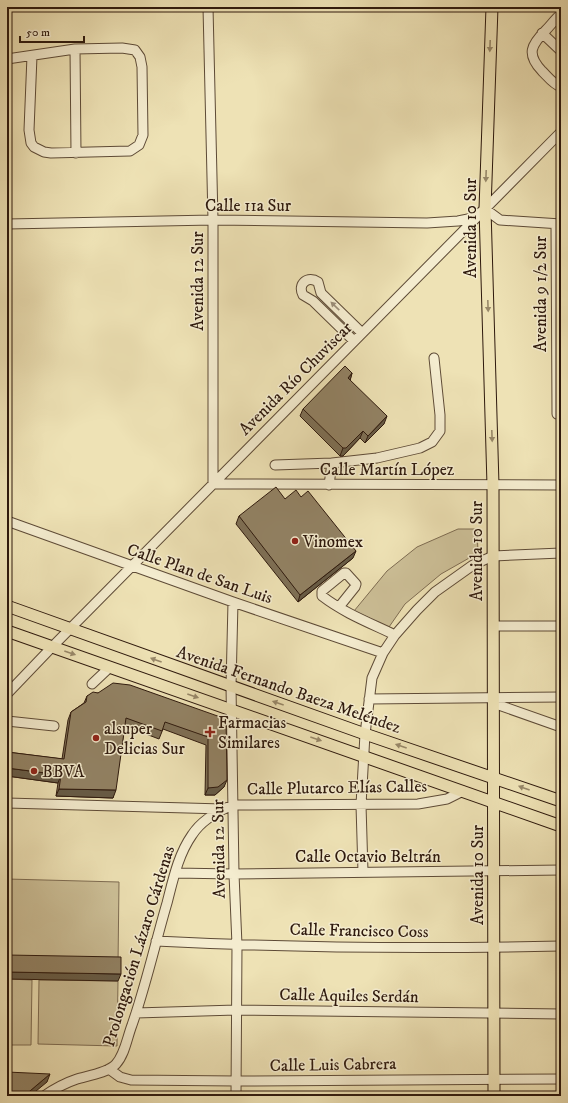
<svg xmlns="http://www.w3.org/2000/svg" width="568" height="1103" font-family="'IM FELL DW Pica',serif">
<style>
.green{fill:#cdc098;stroke:#7e6c52}
.lines{fill:none;stroke-linecap:round;stroke-linejoin:round}
.minor-casing{stroke:#5e4b37;stroke-width:11}
.major-casing{stroke:#2e190d;stroke-width:13}
.minor{stroke:#f4eccf;stroke-width:9}
.major{stroke:#eee2b5;stroke-width:11}
.wall{fill:#7e7056;stroke:#2e190d}
.shaded-wall{fill:#665b46;stroke:#2e190d}
.building{fill:#928264;stroke:#2e190d}
.oneway{fill:#988869}
.oneway2{fill:#9b8d78}
.poi-dot{fill:#8f2418;stroke:#f4eccf;stroke-width:1.5}
.labels{text-anchor:middle;stroke-width:3;stroke-linejoin:round;paint-order:stroke}
.street-label{font-size:17px;fill:#2e190d;stroke:#f4eccf}
.poi-label{font-size:17px;fill:#2e190d;stroke:#f4eccf;text-anchor:start}
</style>
<rect width="100%" height="100%" fill="#eee2b5"/>
<filter id="stains"><feTurbulence type="fractalNoise" baseFrequency=".005" numOctaves="4"/><feColorMatrix values="0 0 0 0 .2 0 0 0 0 .09 0 0 0 0 .02 0 0 0 .5 -.17"/></filter>
<radialGradient id="worn" r=".72"><stop offset=".6" stop-color="#630" stop-opacity="0"/><stop offset="1" stop-color="#630" stop-opacity=".3"/></radialGradient>
<path class="green" d="M 458,529 L 477,529 L 478,553 L 441,574 L 405,604 L 389,627 L 354,611 L 387,571 L 417,547 Z
M 7,879 L 119,882 L 118,964 L 7,962 Z
M 7,979 L 32,980 L 31,1045 L 7,1045 Z
M 39,980 L 118,981 L 117,1046 L 38,1044 Z"/>
<g class="lines">
<defs>
<path id="minor" d="M 208,7 L 213,220 L 213,484 L 561,485
M 561,14 C 555,19 551,25 546,30 C 531,45 526,54 542,71 C 548,77 553,84 561,87
M 542,33 L 561,51
M 75,49 L 76,153
M 7,59 L 75,49 L 122,48 L 135,50 L 140,57 L 142,67 L 143,135 L 139,145 L 130,151 L 51,153 L 44,152 L 34,147 L 31,143 L 29,130 L 32,56
M 7,224 L 213,220 L 427,223 L 458,221 L 473,218 L 485,209 L 500,220 L 561,224
M 556,224 L 557,414
M 354,341 L 313,301 L 303,295 C 297,284 308,275 318,282 L 321,293 L 362,333
M 332,463 L 377,458 L 420,448 L 432,442 L 440,431 L 440,415 L 434,358
M 275,465 L 332,463 L 329,485
M 7,521 L 233,602 L 383,653
M 233,602 L 231,686 L 234,874 L 237,945 L 236,1096
M 339,607 L 355,587 L 356,584 L 346,573 L 344,573 L 322,591 L 322,596 C 344,613 370,623 395,635
M 493,626 L 561,626
M 92,684 L 110,667
M 7,694 L 52,647 L 561,132
M 369,699 L 561,697
M 493,703 L 561,727
M 7,721 L 54,726
M 7,803 L 223,809
M 363,872 L 361,805 L 365,734 L 372,678 L 383,653 L 395,635 L 417,610 L 435,592 L 473,565 L 493,556 L 561,553
M 175,873 L 234,874 L 561,870
M 156,941 C 291,948 426,949 561,946
M 136,1013 L 236,1010 L 561,1014
M 109,1069 L 120,1077 L 131,1080 L 236,1081 L 561,1079
M 44,1096 C 54,1089 65,1083 77,1079 C 87,1076 108,1073 116,1064 C 125,1054 127,1038 132,1025 C 146,985 155,944 167,903 C 173,880 178,855 192,835 C 201,821 218,811 233,805 L 418,804 L 447,799 L 463,791"/>
<path id="major" d="M 492,7 L 485,209 L 493,485 L 494,1096
M 7,606 L 365,734 L 561,801
M 7,631 L 561,826"/>
</defs>
<use href="#minor" class="minor-casing"/>
<use href="#major" class="major-casing"/>
<use href="#minor" class="minor"/>
<use href="#major" class="major"/>
</g>
<path class="wall" d="M 352,373 L 350,380 L 384,424 L 365,443 L 360,438 L 343,456 L 340,456 L 300,416 L 303,409 Z
M 285,499 L 353,558 L 298,602 L 236,524 L 239,516 Z
M 98,693 L 226,719 L 224,787 L 215,795 L 205,795 L 206,745 L 163,729 L 159,739 L 125,726 L 113,798 L 56,796 L 58,783 L 7,776 L 7,752 L 62,759 L 68,720 L 71,712 L 84,703 L 87,696 Z"/>
<path class="shaded-wall" d="M 352,373 L 350,381 L 348,378 Z
M 387,416 L 384,424 L 365,443 L 368,436 Z
M 363,431 L 360,438 L 343,456 L 340,456 L 343,448 Z
M 356,551 L 353,558 L 298,602 L 300,595 Z
M 7,768 L 61,775 L 58,783 L 7,776 Z
M 227,780 L 224,787 L 215,795 L 205,795 L 208,788 Z
M 59,789 L 116,790 L 113,798 L 56,796 Z
M 7,972 L 121,974 L 118,981 L 7,979 Z
M 50,1074 L 47,1082 L 30,1096 L 24,1096 Z"/>
<path class="building" d="M 345,366 L 352,373 L 348,378 L 387,416 L 368,436 L 363,431 L 346,448 L 343,448 L 303,409 Z
M 276,487 L 285,499 L 296,490 L 301,497 L 308,491 L 356,551 L 300,595 L 239,516 Z
M 113,683 L 130,685 L 226,719 L 227,780 L 218,787 L 208,788 L 208,737 L 165,722 L 162,731 L 126,718 L 116,790 L 59,789 L 61,775 L 7,768 L 7,752 L 64,759 L 71,712 L 86,702 L 87,696 L 93,692 L 98,693 Z
M 7,955 L 121,957 L 121,974 L 7,972 Z
M 7,1072 L 50,1074 L 24,1096 L 7,1096 Z"/>
<defs><path id="oneway-solid" d="M-6-.8H1V-3.2L6.5 0L1 3.2V.8H-6Z"/></defs>
<g class="oneway">
<use href="#oneway-solid" transform="translate(490 46) rotate(92)"/>
<use href="#oneway-solid" transform="translate(486 176) rotate(92)"/>
<use href="#oneway-solid" transform="translate(488 306) rotate(88)"/>
<use href="#oneway-solid" transform="translate(492 436) rotate(88)"/>
<use href="#oneway-solid" transform="translate(70 653) rotate(19)"/>
<use href="#oneway-solid" transform="translate(156 660) rotate(-160)"/>
<use href="#oneway-solid" transform="translate(193 696) rotate(19)"/>
<use href="#oneway-solid" transform="translate(278 703) rotate(-161)"/>
<use href="#oneway-solid" transform="translate(316 739) rotate(19)"/>
<use href="#oneway-solid" transform="translate(401 746) rotate(-161)"/>
<use href="#oneway-solid" transform="translate(524 788) rotate(-160)"/>
</g>
<use class="oneway2" href="#oneway-solid" transform="translate(335 306) rotate(-136)"/>
<g class="poi-dot">
<circle cx="295" cy="541" r="4"/>
<path d="M208 726h4v4h4v4h-4v4h-4v-4h-4v-4h4z"/>
<circle cx="96" cy="738" r="4"/>
<circle cx="34" cy="771" r="4"/>
</g>
<g class="labels">
<g class="street-label">
<text x="248" y="211">Calle 11a Sur</text>
<text transform="translate(470 228) rotate(-90)" y="6">Avenida 10 Sur</text>
<text transform="translate(197 281) rotate(-90)" y="6">Avenida 12 Sur</text>
<text transform="translate(540 294) rotate(-90)" y="6">Avenida 9 1/2 Sur</text>
<text transform="translate(295 378) rotate(-45)" y="6">Avenida Río Chuviscar</text>
<text x="387" y="475">Calle Martín López</text>
<text transform="translate(476 551) rotate(-90)" y="6">Avenida 10 Sur</text>
<text transform="translate(200 573) rotate(19)" y="6">Calle Plan de San Luis</text>
<text transform="translate(289 689) rotate(19)" y="6">Avenida Fernando Baeza Meléndez</text>
<text transform="translate(337 787) rotate(-1)" y="6">Calle Plutarco Elías Calles</text>
<text transform="translate(218 849) rotate(-91)" y="6">Avenida 12 Sur</text>
<text x="368" y="862">Calle Octavio Beltrán</text>
<text transform="translate(477 875) rotate(-90)" y="6">Avenida 10 Sur</text>
<text transform="translate(359 930) rotate(1)" y="6">Calle Francisco Coss</text>
<text transform="translate(138 946) rotate(-73)" y="6">Prolongación Lázaro Cárdenas</text>
<text transform="translate(349 995) rotate(1)" y="6">Calle Aquiles Serdán</text>
<text transform="translate(333 1064) rotate(-1)" y="6">Calle Luis Cabrera</text>
</g>
<g class="poi-label">
<text x="303" y="547">Vinomex</text>
<text x="218" y="728">Farmacias<tspan x="218" dy="20">Similares</tspan></text>
<text x="104" y="734">alsuper<tspan x="104" dy="20">Delicias Sur</tspan></text>
<text x="42" y="777">BBVA</text>
</g>
</g>
<rect width="568" height="1103" fill="none" stroke="#eee2b5" stroke-width="24"/>
<rect x="8" y="8" width="552" height="1087" fill="none" stroke="#2e190d" stroke-width="2"/>
<rect x="12" y="12" width="544" height="1079" fill="none" stroke="#2e190d"/>
<path d="M20 36v6h64v-6" fill="none" stroke="#2e190d" stroke-width="2"/>
<text x="26" y="36" font-size="12" fill="#2e190d" stroke="#f4eccf" stroke-width="3" paint-order="stroke">50 m</text>
<rect width="100%" height="100%" filter="url(#stains)"/>
<rect width="100%" height="100%" fill="url(#worn)"/>
</svg>
